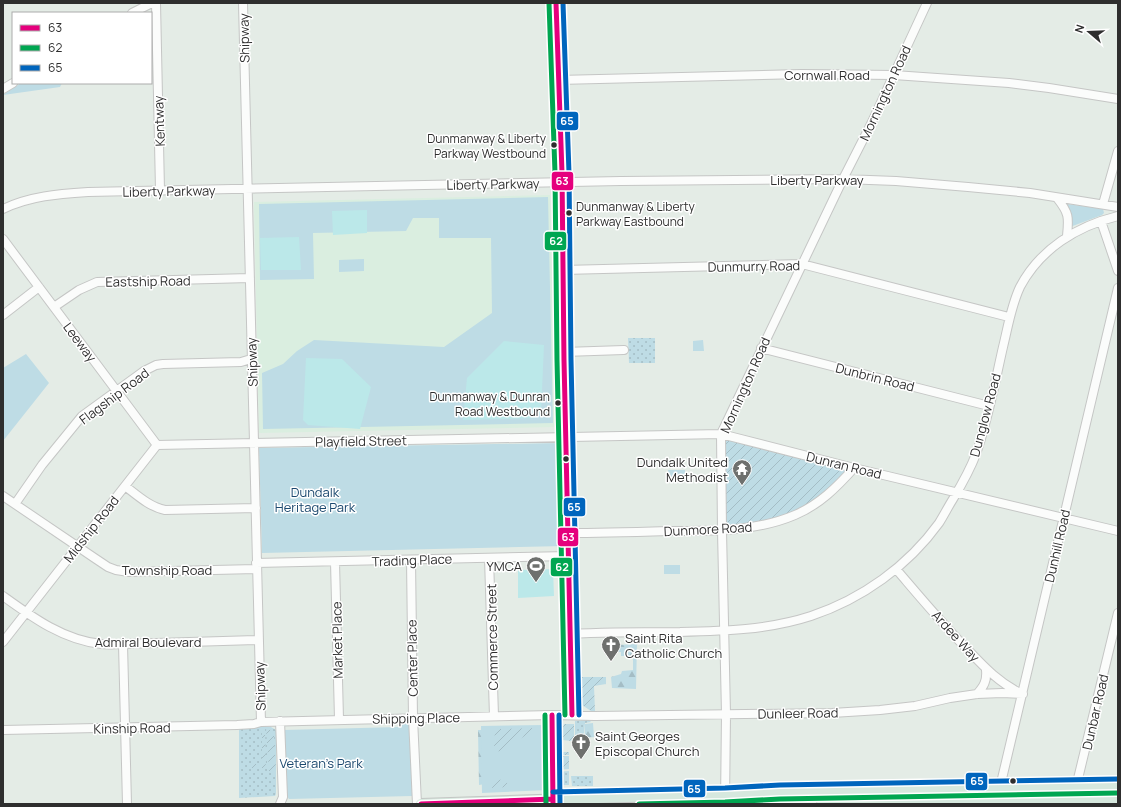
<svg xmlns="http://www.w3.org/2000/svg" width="1121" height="807" font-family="Manrope,sans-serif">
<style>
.education{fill:#daeee0}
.grass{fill:url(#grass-dots)}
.forest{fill:url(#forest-firs)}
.park{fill:#bedce5}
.garden{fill:url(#garden-furrows)}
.pitch{fill:#bbe8e9}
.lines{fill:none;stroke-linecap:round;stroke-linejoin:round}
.minor-casing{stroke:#c5c6c5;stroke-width:10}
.major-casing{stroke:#c4c6c4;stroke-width:12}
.minor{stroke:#fbfcfb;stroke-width:8}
.major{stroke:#d6e8de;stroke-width:10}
.bus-1-casing{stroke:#fff;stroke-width:8}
.bus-2-casing{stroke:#fff;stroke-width:8}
.bus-3-casing{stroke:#fff;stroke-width:8}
.bus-1{stroke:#e5007d;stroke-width:5}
.bus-2{stroke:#00a651;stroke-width:5}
.bus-3{stroke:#0065bd;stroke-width:5}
.bus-dot{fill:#2e2e2e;stroke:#fff;stroke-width:1.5}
.labels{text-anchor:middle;stroke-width:3;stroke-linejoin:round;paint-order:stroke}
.bus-label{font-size:12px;fill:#2e2e2e;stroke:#fff;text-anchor:end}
.street-label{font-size:13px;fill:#2e2e2e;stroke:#fff}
.poi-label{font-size:13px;fill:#2e2e2e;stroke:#fff;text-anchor:end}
.park-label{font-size:13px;fill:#1b486e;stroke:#fff}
.line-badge{stroke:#fff;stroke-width:1.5}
.badge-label{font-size:11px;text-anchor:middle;font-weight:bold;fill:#fff}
</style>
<defs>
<pattern id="grass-dots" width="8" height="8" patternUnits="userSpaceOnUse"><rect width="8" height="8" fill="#bedce5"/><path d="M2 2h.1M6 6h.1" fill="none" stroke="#a4bdc5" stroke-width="1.8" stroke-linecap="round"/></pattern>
<pattern id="forest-firs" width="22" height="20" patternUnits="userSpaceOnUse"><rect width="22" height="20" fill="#bedce5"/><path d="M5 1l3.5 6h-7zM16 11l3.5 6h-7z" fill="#a4bdc5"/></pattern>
<pattern id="garden-furrows" width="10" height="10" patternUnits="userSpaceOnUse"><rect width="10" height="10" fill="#bedce5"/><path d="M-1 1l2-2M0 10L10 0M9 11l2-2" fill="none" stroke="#a4bdc5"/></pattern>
</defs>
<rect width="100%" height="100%" fill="#e4ece6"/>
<path class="education" d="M 550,195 L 555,427 L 259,433 L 254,202 Z"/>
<path class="grass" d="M 628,338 L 655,338 L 655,363 L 629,363 Z
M 589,720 L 591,722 L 585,723 L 584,735 L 575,735 L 575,721 Z
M 263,726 L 271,727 L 276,730 L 276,794 L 275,796 L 239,798 L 239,728 Z
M 569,771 L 569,785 L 557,785 L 558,772 Z
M 571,776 L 593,776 L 593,786 L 572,786 Z"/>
<path class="forest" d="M 637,644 L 636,689 L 612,688 L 611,677 L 621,674 L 622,671 L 633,670 L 633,656 L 621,656 L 621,652 L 618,652 L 618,645 Z
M 593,723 L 594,737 L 585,738 L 585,724 Z
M 478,730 L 492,730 L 485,784 L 479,785 Z"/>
<path class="park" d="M 21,83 L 62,83 L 60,87 L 3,95 Z
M 548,197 L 553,423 L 263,429 L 262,373 L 283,364 L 297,351 L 314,340 L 444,347 L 492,313 L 491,238 L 439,238 L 439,218 L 413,218 L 406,231 L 313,233 L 314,279 L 260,280 L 259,204 Z
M 1067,204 L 1103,209 L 1104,213 L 1102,215 L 1070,227 Z
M 364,259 L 364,271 L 339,272 L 339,260 Z
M 703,340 L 704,351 L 693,351 L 693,341 Z
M 26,354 L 49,383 L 3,441 L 3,368 Z
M 562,443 L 564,546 L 262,553 L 259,448 Z
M 668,470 L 685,470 L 685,481 L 668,481 Z
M 664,565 L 680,565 L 680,574 L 664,574 Z
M 405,721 L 410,726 L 412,796 L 289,799 L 287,796 L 284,730 L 399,727 Z
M 546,725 L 548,790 L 482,793 L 481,726 Z"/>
<path class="garden" d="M 731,439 L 844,468 L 845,470 L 844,474 L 825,493 L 794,513 L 752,524 L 724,528 L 724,441 Z
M 606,677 L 606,684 L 594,686 L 595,711 L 591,711 L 582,705 L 582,677 Z
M 564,724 L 574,724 L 574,738 L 572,741 L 562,740 L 562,752 L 569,752 L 569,755 L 557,755 L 557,727 L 563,727 Z
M 537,728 L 500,752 L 494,749 L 495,729 Z
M 266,729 L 271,730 L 274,735 L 276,771 L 269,771 Z
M 265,732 L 266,764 L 264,768 L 251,768 L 250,764 L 262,764 L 262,733 Z
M 569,756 L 569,769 L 558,770 L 557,756 Z
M 497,780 C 504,779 507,782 511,787 L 488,788 L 493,782 Z"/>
<path class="pitch" d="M 367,210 L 367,233 L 333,235 L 332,211 Z
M 299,237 L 301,270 L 261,270 L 260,238 Z
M 504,341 L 544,345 L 541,413 L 535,418 L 463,420 L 467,378 Z
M 306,358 L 342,359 L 371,387 L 360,429 L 308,425 L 303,420 Z
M 553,569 L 554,596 L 518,598 L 518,570 Z"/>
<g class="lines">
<defs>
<path id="minor" d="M 156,3 L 160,190
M 243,3 L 261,722
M 556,3 L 562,173 L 564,360 L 572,715
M 132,13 L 152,3
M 558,80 L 802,74 L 894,75 L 1009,83 L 1049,88 L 1118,99
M 3,89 L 13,83
M 1057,198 C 1069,213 1069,217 1067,236
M 1103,204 L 1118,151
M 3,209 C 30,196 58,194 88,192 L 621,181 L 843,179 L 896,181 L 968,187 L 1030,193 L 1118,207
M 1101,221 L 1118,271
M 3,239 L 157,445
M 563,270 L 802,264 L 1009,317
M 54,307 L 79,290 L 97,282 L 250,278
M 3,315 L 39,287
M 761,348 L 989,406
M 564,352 L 624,350
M 157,445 L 721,434 L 854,468 L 1118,531
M 125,486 C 138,496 150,507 165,510 L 256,508
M 3,496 L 96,559 L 108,567 L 116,570 L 129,572 L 257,569
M 15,504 L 42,465 L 82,416 L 144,371 L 156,365 L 163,364 L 241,362 L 251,359
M 568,533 C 601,533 635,532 669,531 C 711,531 755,532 795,515 C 819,505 837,487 854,468
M 489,558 L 494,716
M 411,560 L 413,718 L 417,804
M 335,562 L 339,719
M 256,563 L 568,556
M 896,569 C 920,597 944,626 970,652 C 985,668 1000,683 1020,693
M 3,596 C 32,617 63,640 101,644 C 108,645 115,644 123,644 L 258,640
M 570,634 C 606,632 643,632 680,632 C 724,631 768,630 811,616 C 862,599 908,566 939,523 C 944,515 948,507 953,499 C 962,484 970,470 976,454 C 988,421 995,382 1003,347 C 1008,327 1011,306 1020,287 C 1040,249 1077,226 1118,216
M 3,642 L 157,445
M 123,644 L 127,804
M 977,694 C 984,686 987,681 986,670
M 552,715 L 553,804
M 280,721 L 283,797 L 280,804
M 3,730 L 237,725 L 254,724 L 261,722 L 552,715 L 595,716 L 832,713 L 880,710 L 915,706 L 950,698 L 977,694 L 1002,693 L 1023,694
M 1076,787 L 1118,613
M 725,804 L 726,714 L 722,531 L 721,434 L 843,179 L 871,124 L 927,3
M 996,804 L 1118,288"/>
<path id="major" d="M 421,804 L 780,792 L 1118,786
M 822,804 L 1118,798"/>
</defs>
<use href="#minor" class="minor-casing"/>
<use href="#major" class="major-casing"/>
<use href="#minor" class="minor"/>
<use href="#major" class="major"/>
<defs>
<path id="bus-1" d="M 556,3 L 562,173 L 564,360 L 572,715
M 552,715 L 553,804
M 421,804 L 553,799"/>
<path id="bus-2" d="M 549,3 L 555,173 L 557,360 L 565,715
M 545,715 L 546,804
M 639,804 L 725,802 L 780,799 L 1118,793"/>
<path id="bus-3" d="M 563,3 L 569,173 L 571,360 L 579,715
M 559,715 L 560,804
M 553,792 L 725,788 L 780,785 L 1118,779"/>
</defs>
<use href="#bus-1" class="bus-1-casing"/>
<use href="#bus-2" class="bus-2-casing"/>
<use href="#bus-3" class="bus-3-casing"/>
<use href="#bus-1" class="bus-1"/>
<use href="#bus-2" class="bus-2"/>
<use href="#bus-3" class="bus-3"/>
</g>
<defs>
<symbol id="temple-pin" viewBox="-11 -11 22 30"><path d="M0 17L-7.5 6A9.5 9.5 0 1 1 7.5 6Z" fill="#6e706e" stroke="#fff"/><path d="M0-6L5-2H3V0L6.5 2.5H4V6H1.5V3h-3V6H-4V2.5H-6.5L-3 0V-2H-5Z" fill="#fff"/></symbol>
<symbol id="stadium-pin" viewBox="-11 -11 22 30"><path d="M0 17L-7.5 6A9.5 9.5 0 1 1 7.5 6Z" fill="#6e706e" stroke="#fff"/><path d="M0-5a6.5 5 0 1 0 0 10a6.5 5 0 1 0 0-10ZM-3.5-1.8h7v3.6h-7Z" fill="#fff"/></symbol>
<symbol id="church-pin" viewBox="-11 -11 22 30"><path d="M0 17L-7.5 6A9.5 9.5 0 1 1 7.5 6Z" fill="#6e706e" stroke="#fff"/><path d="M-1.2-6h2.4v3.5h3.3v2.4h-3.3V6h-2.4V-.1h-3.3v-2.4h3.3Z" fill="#fff"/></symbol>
</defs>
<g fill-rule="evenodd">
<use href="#temple-pin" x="731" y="458" width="22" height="30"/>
<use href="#stadium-pin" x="525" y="555" width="22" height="30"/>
<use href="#church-pin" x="600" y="634" width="22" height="30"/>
<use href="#church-pin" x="570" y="732" width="22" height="30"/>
</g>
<g class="bus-dot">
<circle cx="554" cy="145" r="3.5"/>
<circle cx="569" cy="213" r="3.5"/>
<circle cx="558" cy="403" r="3.5"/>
<circle cx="566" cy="459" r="3.5"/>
<circle cx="1013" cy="781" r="3.5"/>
</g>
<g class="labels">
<g class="bus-label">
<text x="546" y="143">Dunmanway &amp; Liberty<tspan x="546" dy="15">Parkway Westbound</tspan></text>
<text x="576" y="211" text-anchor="start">Dunmanway &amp; Liberty<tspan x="576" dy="15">Parkway Eastbound</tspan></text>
<text x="550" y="401">Dunmanway &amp; Dunran<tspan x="550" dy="15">Road Westbound</tspan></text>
</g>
<g class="street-label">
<text transform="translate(244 38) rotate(-91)" y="5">Shipway</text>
<text x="827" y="80">Cornwall Road</text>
<text transform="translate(885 93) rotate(-65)" y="5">Mornington Road</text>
<text transform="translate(159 121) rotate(-92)" y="5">Kentway</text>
<text x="817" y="185">Liberty Parkway</text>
<text transform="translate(493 184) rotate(-1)" y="5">Liberty Parkway</text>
<text transform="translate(169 191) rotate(-1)" y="5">Liberty Parkway</text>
<text transform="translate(754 266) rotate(-1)" y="5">Dunmurry Road</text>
<text transform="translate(148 281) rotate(-1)" y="5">Eastship Road</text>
<text transform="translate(80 342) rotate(53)" y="5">Leeway</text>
<text transform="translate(252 362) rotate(-92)" y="5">Shipway</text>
<text transform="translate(875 377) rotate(14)" y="5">Dunbrin Road</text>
<text transform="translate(745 385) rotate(-66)" y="5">Mornington Road</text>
<text transform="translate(114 396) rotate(-37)" y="5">Flagship Road</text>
<text transform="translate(985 415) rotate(-75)" y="5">Dunglow Road</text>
<text transform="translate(361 441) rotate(-1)" y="5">Playfield Street</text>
<text transform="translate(844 465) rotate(14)" y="5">Dunran Road</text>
<text transform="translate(91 529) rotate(-52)" y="5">Midship Road</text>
<text transform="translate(708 529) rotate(-3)" y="5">Dunmore Road</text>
<text transform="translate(1057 546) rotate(-77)" y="5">Dunhill Road</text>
<text transform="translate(412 560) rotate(-2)" y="5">Trading Place</text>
<text x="167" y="575">Township Road</text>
<text transform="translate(956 636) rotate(48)" y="5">Ardee Way</text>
<text transform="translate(492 637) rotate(-91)" y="5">Commerce Street</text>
<text transform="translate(337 640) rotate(-91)" y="5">Market Place</text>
<text x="148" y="647">Admiral Boulevard</text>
<text transform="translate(412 658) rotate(-91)" y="5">Center Place</text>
<text transform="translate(260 686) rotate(-92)" y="5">Shipway</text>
<text transform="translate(1095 712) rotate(-77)" y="5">Dunbar Road</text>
<text transform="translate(798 713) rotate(-1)" y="5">Dunleer Road</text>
<text transform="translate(416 718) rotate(-1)" y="5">Shipping Place</text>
<text transform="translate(132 728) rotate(-1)" y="5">Kinship Road</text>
</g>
<g class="poi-label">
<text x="728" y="467">Dundalk United<tspan x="728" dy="15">Methodist</tspan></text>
<text x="522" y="571">YMCA</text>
<text x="625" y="643" text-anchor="start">Saint Rita<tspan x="625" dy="15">Catholic Church</tspan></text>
<text x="595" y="741" text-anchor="start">Saint Georges<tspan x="595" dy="15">Episcopal Church</tspan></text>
</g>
<g class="park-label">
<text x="315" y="497">Dundalk<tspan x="315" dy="15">Heritage Park</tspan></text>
<text x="321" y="768">Veteran's Park</text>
</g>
</g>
<g class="line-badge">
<rect x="556" y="111" width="23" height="20" rx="4" fill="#0065bd"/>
<rect x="551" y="171" width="23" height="20" rx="4" fill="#e5007d"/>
<rect x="544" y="231" width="23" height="20" rx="4" fill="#00a651"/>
<rect x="563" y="497" width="23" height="20" rx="4" fill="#0065bd"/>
<rect x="557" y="527" width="22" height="20" rx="4" fill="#e5007d"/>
<rect x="550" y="557" width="23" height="20" rx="4" fill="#00a651"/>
<rect x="965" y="772" width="23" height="19" rx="4" fill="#0065bd"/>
<rect x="683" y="779" width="23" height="19" rx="4" fill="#0065bd"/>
</g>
<g class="badge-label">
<text x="567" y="125">65</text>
<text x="562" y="185">63</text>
<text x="556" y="245">62</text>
<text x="574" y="511">65</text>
<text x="568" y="541">63</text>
<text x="562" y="571">62</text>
<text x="977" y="785">65</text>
<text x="694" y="793">65</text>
</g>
<rect width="1121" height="807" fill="none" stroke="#2e2e2e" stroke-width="8"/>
<rect x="12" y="12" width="140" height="72" fill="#ffffff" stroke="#ababab"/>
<rect x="20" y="25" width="20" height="6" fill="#e5007d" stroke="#ababab"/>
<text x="48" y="32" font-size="12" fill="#2e2e2e">63</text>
<rect x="20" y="45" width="20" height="6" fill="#00a651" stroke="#ababab"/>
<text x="48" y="52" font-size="12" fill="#2e2e2e">62</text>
<rect x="20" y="65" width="20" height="6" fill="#0065bd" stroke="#ababab"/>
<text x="48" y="72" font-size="12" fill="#2e2e2e">65</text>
<g transform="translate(1089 32) rotate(289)" stroke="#ffffff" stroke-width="3" paint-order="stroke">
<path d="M0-3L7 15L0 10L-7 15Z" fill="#2e2e2e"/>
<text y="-6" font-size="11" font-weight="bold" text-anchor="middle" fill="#2e2e2e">N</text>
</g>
</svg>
